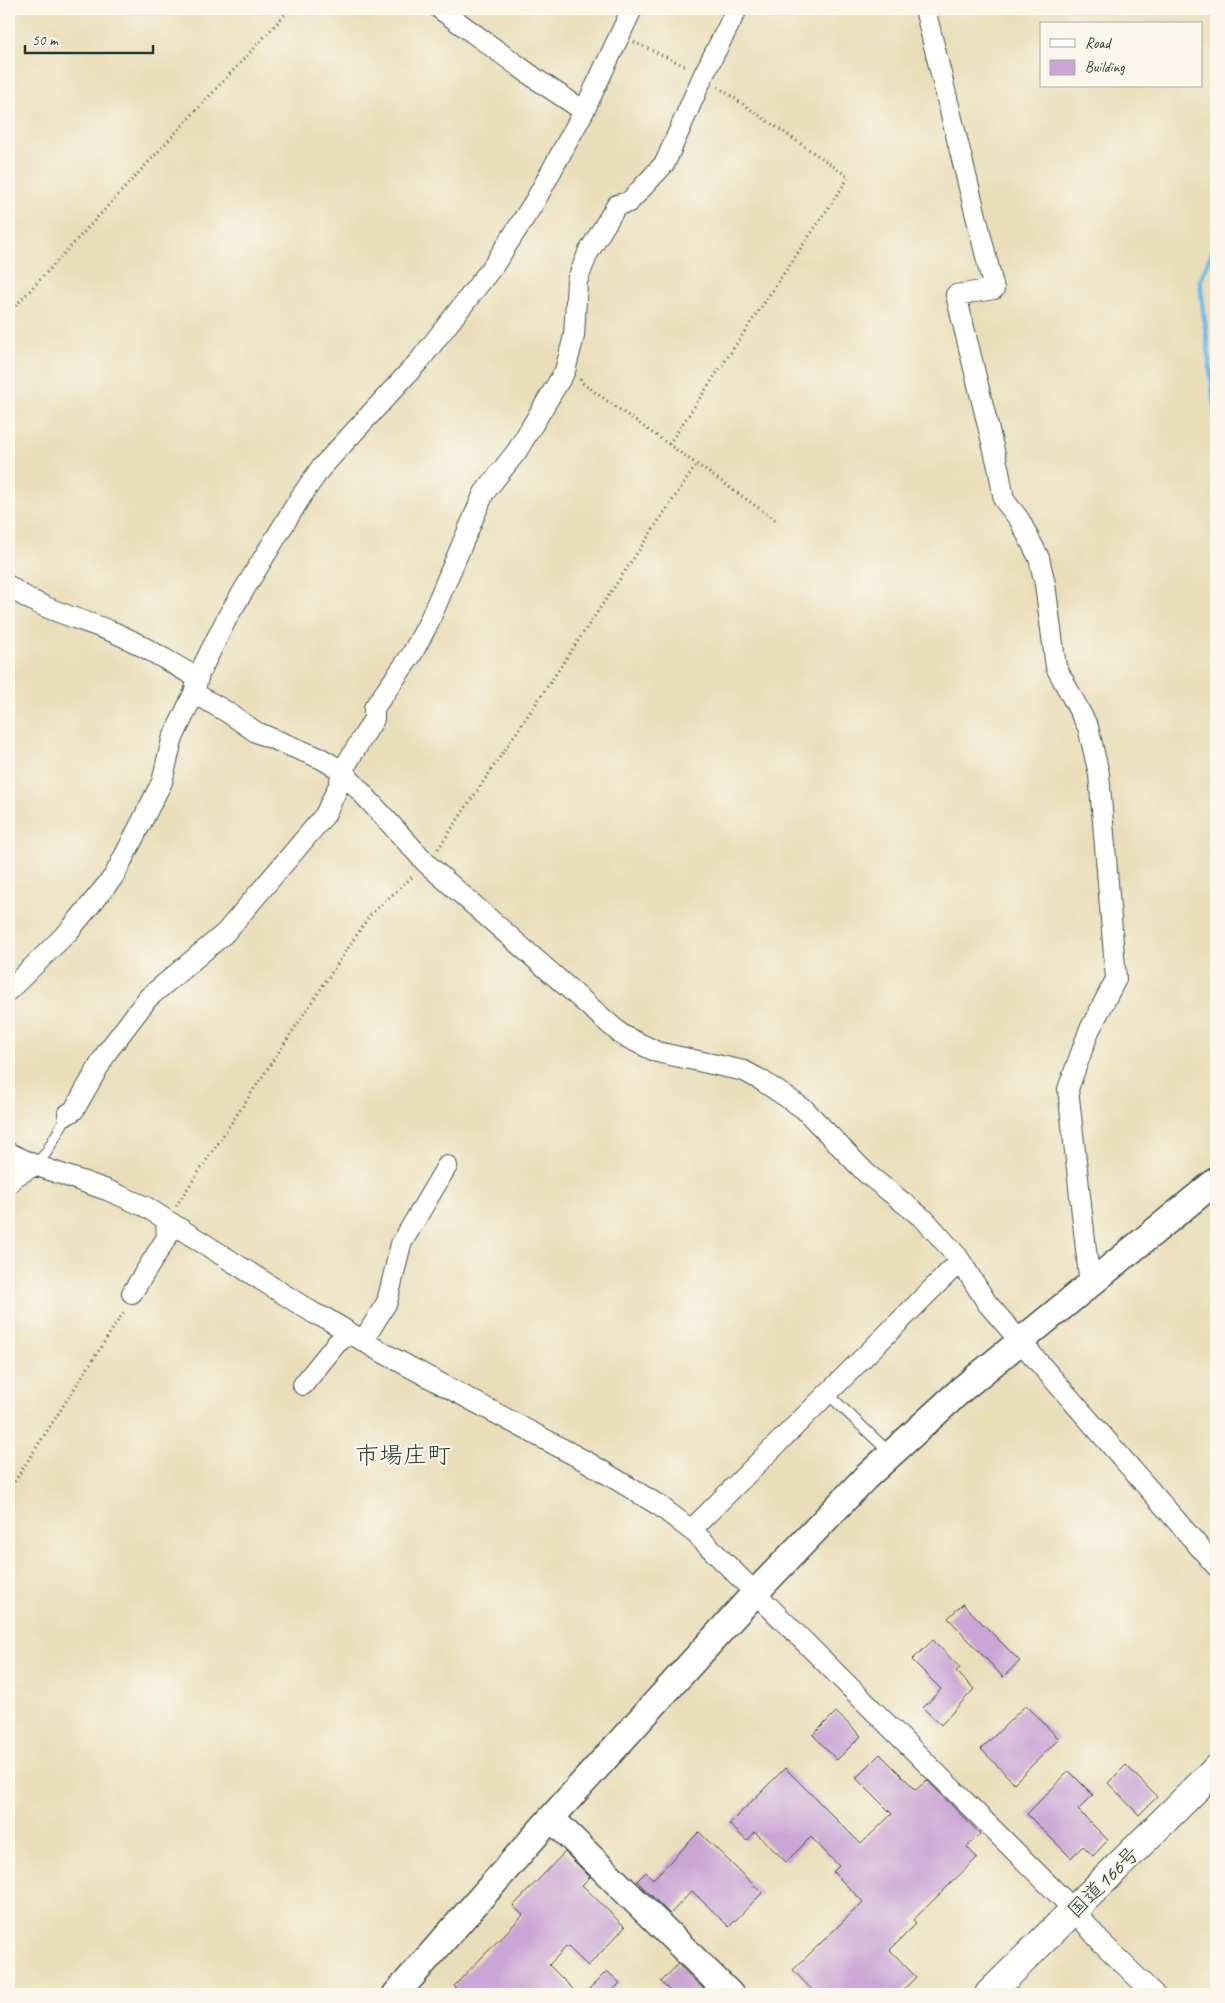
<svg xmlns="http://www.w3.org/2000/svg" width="1225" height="2003" font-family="Caveat,'Klee One',sans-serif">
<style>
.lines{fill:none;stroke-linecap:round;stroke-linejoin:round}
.stream{stroke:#72bceb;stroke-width:5}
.building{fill:#cba5d5}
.service-casing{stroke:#3d5548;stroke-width:12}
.minor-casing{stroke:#3d5548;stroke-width:22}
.tertiary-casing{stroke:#3d5548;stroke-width:29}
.trunk-casing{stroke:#3d5548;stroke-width:30}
.path{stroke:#3d5548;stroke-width:3;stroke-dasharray:1 4;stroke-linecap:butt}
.service{stroke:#fff;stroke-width:10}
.minor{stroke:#fff;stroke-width:20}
.tertiary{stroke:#fff;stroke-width:26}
.trunk{stroke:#fff;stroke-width:28}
.labels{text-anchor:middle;stroke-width:4.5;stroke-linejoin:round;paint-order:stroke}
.street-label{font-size:21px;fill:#1f3d34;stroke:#fbf7ec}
.quarter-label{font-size:24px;fill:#1f3d34;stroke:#fbf7ec}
</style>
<rect width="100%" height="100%" fill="#fbf7ec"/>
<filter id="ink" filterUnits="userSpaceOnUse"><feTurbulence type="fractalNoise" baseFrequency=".02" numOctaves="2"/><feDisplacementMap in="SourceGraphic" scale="10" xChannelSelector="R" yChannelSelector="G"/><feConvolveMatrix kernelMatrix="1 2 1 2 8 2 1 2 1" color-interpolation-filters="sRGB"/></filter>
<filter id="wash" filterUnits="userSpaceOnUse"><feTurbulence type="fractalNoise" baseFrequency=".0096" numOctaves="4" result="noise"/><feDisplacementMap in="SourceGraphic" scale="20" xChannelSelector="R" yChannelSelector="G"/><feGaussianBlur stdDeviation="1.12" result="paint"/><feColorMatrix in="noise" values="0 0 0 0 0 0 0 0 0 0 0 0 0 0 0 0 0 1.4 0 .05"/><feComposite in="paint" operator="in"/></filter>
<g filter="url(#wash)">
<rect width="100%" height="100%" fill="#eadeba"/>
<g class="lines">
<path class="stream" d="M 1216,244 L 1200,280 L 1216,420"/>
</g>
<g id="blocks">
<path class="building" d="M 963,1604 L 1020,1661 L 1003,1677 L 948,1618 Z
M 933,1640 L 960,1668 L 956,1671 L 974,1689 L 941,1725 L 923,1708 L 941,1689 L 912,1660 Z
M 1026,1705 L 1059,1739 L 1014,1783 L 981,1749 Z
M 836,1712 L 861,1736 L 837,1760 L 813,1735 Z
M 880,1754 L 916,1790 L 927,1780 L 980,1834 L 967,1847 L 977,1858 L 913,1920 L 916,1924 L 890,1950 L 916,1977 L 899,1994 L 816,1994 L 793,1970 L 863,1902 L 833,1872 L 839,1866 L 811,1837 L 786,1862 L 755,1832 L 747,1841 L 729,1824 L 785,1768 L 861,1844 L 892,1814 L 856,1778 Z
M 1126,1765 L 1157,1797 L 1139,1815 L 1108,1783 Z
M 1069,1771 L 1093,1795 L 1078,1810 L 1108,1840 L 1093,1856 L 1083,1846 L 1071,1858 L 1027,1814 Z
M 699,1832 L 762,1893 L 729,1927 L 692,1891 L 670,1914 L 637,1881 L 646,1872 L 653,1879 Z
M 565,1852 L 590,1877 L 582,1885 L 625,1927 L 588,1966 L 567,1946 L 549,1965 L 578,1994 L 462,1994 L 454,1986 L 523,1915 L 513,1906 Z
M 678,1964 L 709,1994 L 673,1994 L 661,1982 Z
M 607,1971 L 620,1983 L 609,1994 L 584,1994 Z"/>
</g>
</g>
<g filter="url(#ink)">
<use href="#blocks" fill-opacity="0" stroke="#3d5548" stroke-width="1"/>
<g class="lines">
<defs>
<path id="service" d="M 35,1165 L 46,1153 L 68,1114
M 828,1394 L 890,1453"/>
<path id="minor" d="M 440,9 L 539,81 L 584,111
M 925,9 L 994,289 L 956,295 L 999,471 L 1004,500 L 1019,519 L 1039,558 L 1045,584 L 1056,667 L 1088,727 L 1099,774 L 1116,979 L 1089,1031 L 1068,1089 L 1090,1285
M 9,586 C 39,609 78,618 113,632 C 142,644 170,663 198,678
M 194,693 L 227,712 L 256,732 L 322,759 L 342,771 L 427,864 L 622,1035 L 657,1052 L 744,1071 L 761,1080 L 804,1109 L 866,1173 L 925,1220 L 958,1257 L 987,1303 L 1216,1566
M 9,990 L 69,931 L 114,876 L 162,782 L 172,740 L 194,693 L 199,674 L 228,616 L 300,498 L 320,469 L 420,360 L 494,265 L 535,201 L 584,111 L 632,9
M 68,1114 L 74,1110 L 107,1052 L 148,998 L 225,933 L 325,815 L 339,785 L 342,771 L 374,719 L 374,708 L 412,654 L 428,624 L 484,493 L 517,451 L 565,371 L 574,336 L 577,281 L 588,253 L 617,205 L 629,202 L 665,163 L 703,76 L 737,9
M 9,1153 L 35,1165 L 107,1190 L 146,1207 L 315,1314 L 327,1319 L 378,1350 L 589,1463 L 660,1506 L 696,1534 L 1074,1910 L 1100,1941 L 1154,1994
M 9,1183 L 14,1177 L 35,1165
M 132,1293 L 167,1237 L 166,1221
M 363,1341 L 387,1302 L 401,1244 L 447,1166
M 303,1385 L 336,1344 L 350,1333
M 691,1530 L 951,1270 L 963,1266"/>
<path id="tertiary" d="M 551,1818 L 730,1994
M 396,1994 L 551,1818 L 755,1593 L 865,1478 L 962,1389 L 1216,1181"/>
<path id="trunk" d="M 989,1994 L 1216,1769"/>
</defs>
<use href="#service" class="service-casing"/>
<use href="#minor" class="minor-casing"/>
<use href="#tertiary" class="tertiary-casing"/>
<use href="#trunk" class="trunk-casing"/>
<path class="path" d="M 634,42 L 687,67
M 9,313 L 290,9
M 580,379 L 582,383 L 777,521
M 669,444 L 849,177 L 718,87
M 438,849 L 697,464
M 176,1206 L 370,915 L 414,875
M 9,1490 L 125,1310"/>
<use href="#service" class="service"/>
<use href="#minor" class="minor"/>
<use href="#tertiary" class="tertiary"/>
<use href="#trunk" class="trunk"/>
</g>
</g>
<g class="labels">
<g class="street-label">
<text transform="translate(1103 1882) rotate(-45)" y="7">国道166号</text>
</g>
<g class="quarter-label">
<text x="403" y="1463">市場庄町</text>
</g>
</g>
<rect width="1225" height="2003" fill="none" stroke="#fbf7ec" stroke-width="30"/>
<rect x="1040" y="22" width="162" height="65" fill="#fbf7ec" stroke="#a3ada2"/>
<rect x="1050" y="39" width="25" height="8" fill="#ffffff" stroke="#a3ada2"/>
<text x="1085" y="48" font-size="15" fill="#1f3d34">Road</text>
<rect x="1050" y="60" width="25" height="15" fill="#cba5d5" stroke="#a3ada2"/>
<text x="1085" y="72" font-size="15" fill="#1f3d34">Building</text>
<path d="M25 45v8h128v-8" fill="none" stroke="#1f3d34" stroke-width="2.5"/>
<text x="32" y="45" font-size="15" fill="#1f3d34" stroke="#fbf7ec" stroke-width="4" paint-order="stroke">50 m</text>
</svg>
